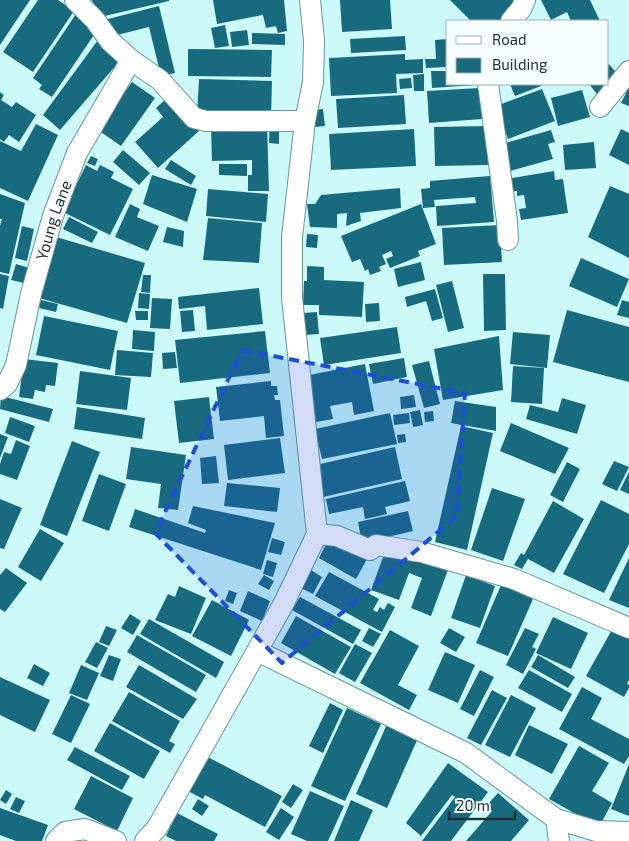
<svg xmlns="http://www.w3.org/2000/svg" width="629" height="841" font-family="'Exo 2',sans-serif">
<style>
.building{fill:#186a7f}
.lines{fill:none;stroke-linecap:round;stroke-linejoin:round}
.minor-casing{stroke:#6a9594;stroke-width:22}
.minor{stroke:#fff;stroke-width:20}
.marked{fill:#1d4ed8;fill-opacity:0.2;stroke:#1d4ed8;stroke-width:4;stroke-dasharray:10 6;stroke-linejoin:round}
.labels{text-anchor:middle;stroke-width:5;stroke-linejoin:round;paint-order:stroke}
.street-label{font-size:16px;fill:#203232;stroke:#f6ffff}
</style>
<rect width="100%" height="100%" fill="#ccfaf9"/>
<path class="building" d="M 0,0 L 30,0 L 0,45 Z
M 38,0 L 58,0 L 74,11 L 33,72 L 3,52 Z
M 92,0 L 169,0 L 169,1 L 96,18 Z
M 213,0 L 284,0 L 287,31 L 278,33 L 276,26 L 266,28 L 263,15 L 217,24 Z
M 340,0 L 390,0 L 392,29 L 342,32 Z
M 450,0 L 515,0 L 506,10 L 509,13 L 500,21 L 471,21 Z
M 541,0 L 590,0 L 600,21 L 571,21 L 567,12 L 551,20 Z
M 159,6 L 175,73 L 161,76 L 149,27 L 109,37 L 104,20 Z
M 76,14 L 98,29 L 52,97 L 39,89 L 42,85 L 33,78 Z
M 225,25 L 229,46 L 215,48 L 211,28 Z
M 247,30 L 249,45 L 232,47 L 230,32 Z
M 252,33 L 285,34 L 285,45 L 252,44 Z
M 405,36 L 406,50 L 351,53 L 350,39 Z
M 448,39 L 448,67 L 426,68 L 425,59 L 436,59 L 435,40 Z
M 98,40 L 118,63 L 60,130 L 43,115 Z
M 188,49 L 272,50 L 271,77 L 188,76 Z
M 405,54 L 405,60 L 423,59 L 423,73 L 396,74 L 397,93 L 331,96 L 329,58 Z
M 609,64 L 619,76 L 597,94 L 589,84 L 608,84 L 608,66 Z
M 431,71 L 448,71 L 448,84 L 475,84 L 475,85 L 432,88 Z
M 424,74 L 424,91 L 414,91 L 413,75 Z
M 411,78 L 412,88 L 400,89 L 399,79 Z
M 199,79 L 272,81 L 271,117 L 197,115 Z
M 132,82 L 155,98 L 121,146 L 98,130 Z
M 510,84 L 540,84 L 541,86 L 515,96 Z
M 629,87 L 629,106 L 621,103 Z
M 480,88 L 482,119 L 429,123 L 427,91 Z
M 542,89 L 555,121 L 508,139 L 496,106 Z
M 582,90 L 590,117 L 558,126 L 551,98 Z
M 0,92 L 4,95 L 1,100 L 12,107 L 16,102 L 36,115 L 19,142 L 9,135 L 4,142 L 0,139 Z
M 404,95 L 406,124 L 338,128 L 336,99 Z
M 168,97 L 199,131 L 158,168 L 135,142 L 163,117 L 156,108 Z
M 323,109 L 325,126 L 315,127 L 313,110 Z
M 270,122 L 279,122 L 279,144 L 269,143 Z
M 36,124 L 58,135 L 28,201 L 0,188 L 0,141 L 21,151 Z
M 267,124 L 269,191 L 248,191 L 248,175 L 252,175 L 252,160 L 212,161 L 211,126 Z
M 487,126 L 488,165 L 435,166 L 434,127 Z
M 414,129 L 416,166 L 331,170 L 329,134 Z
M 621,129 L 629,133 L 629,165 L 609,155 Z
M 551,130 L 555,142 L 548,144 L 553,159 L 510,171 L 502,144 Z
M 594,142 L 596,168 L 565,170 L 563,145 Z
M 123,150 L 150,173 L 139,185 L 113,162 Z
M 91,156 L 98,159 L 95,166 L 87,163 Z
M 171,160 L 196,176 L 191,185 L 165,169 Z
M 219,164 L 247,164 L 247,176 L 219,175 Z
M 86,165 L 97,171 L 100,165 L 114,172 L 111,178 L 133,189 L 110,235 L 63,212 Z
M 554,171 L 555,180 L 563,179 L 568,213 L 521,220 L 519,209 L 526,208 L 524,195 L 517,196 L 517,191 L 509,192 L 506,179 Z
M 152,175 L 197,189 L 187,222 L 143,204 Z
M 490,176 L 494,222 L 437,226 L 436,206 L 476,203 L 475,197 L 434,200 L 435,207 L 423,208 L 421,189 L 430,188 L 430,181 Z
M 610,186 L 629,194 L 629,258 L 588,237 Z
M 400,188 L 401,208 L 360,213 L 361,221 L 346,226 L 347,213 L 337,214 L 337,228 L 310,227 L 307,204 L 315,204 L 321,195 Z
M 208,189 L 268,194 L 266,222 L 206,216 Z
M 0,194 L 25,203 L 9,274 L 0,272 L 0,226 L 2,219 L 0,219 Z
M 130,204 L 140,209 L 137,217 L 159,226 L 148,251 L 115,237 Z
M 421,204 L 436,244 L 418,251 L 420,256 L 390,268 L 386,259 L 393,256 L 391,251 L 382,255 L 386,264 L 379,267 L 381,271 L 370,275 L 368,269 L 365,271 L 360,259 L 352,262 L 341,236 Z
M 69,217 L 98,232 L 92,243 L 63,229 Z
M 208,218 L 262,223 L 259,263 L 203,260 Z
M 500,225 L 502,262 L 444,265 L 442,228 Z
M 22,226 L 34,229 L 27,261 L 15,258 Z
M 167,227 L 184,231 L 183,247 L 163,242 Z
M 307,234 L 318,235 L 317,248 L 306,247 Z
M 56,237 L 145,263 L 127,323 L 39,298 Z
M 581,258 L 629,279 L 617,307 L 569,286 Z
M 421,262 L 425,280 L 398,287 L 394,269 Z
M 16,264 L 33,269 L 29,284 L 11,280 Z
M 307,266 L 324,267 L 324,280 L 364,282 L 362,317 L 319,315 L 319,305 L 303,305 L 304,281 L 307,281 Z
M 0,274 L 9,276 L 3,309 L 0,308 Z
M 483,274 L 505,274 L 506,330 L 484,331 Z
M 143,275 L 151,275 L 150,293 L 141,292 Z
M 452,281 L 464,328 L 448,332 L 436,285 Z
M 259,288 L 263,324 L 207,330 L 205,306 L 179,309 L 178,297 Z
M 435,289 L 443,318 L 432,321 L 426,301 L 407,307 L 405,297 Z
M 139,293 L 150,294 L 149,309 L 138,308 Z
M 152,298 L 172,299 L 170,329 L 150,328 Z
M 41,300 L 58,304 L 56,312 L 39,308 Z
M 622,300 L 629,302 L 629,318 L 617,315 Z
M 379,303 L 380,321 L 366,322 L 365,304 Z
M 193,310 L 195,331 L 182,332 L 180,311 Z
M 567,310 L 629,327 L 629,382 L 553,362 Z
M 135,311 L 148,311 L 148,320 L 136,320 Z
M 317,312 L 319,334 L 304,335 L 303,313 Z
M 44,316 L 118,331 L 110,370 L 36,355 Z
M 397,327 L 401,353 L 324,365 L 320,338 Z
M 133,330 L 155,332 L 154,351 L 132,349 Z
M 265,331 L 270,373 L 180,383 L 175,340 Z
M 513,332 L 550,335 L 547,368 L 510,364 Z
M 499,336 L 503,390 L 443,400 L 434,349 Z
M 117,350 L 153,353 L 151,377 L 115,375 Z
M 175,352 L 177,368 L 163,369 L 162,353 Z
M 404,358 L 407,377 L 373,384 L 369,364 Z
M 24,359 L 58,363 L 55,386 L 46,385 L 45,392 L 35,390 L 33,399 L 19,397 Z
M 429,361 L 440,404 L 424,408 L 412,365 Z
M 365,364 L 374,411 L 354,415 L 352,402 L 330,406 L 333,419 L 316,422 L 309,375 Z
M 513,366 L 544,368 L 542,404 L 511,402 Z
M 80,371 L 131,378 L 127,410 L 76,404 Z
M 271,381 L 271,386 L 277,386 L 278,395 L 274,395 L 275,400 L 280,400 L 284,436 L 266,438 L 264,416 L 220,421 L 216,387 Z
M 414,395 L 416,407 L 401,409 L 400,397 Z
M 1,396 L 53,409 L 49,422 L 0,409 Z
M 209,397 L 214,439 L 179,443 L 174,401 Z
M 562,398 L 586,405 L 577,434 L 526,419 L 530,405 L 558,412 Z
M 455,401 L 496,407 L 496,431 L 451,423 Z
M 77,407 L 145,418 L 142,439 L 74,429 Z
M 420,410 L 423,425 L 413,427 L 410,412 Z
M 433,411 L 434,421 L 425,422 L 424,412 Z
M 390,413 L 397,444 L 322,459 L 315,429 Z
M 409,413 L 410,423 L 394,425 L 393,415 Z
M 10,417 L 35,426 L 29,442 L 5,433 Z
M 511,423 L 569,448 L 555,474 L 500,451 Z
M 461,426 L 493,433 L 467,550 L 435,542 Z
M 0,434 L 8,437 L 0,458 Z
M 405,434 L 406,442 L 398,443 L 397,435 Z
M 280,438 L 285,473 L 228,480 L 224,445 Z
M 16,440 L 30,446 L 17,480 L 0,474 L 0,464 L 4,452 L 11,454 Z
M 72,441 L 100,452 L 67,536 L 40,525 Z
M 131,447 L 186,455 L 178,510 L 158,508 L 161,484 L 126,479 Z
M 395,447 L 402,479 L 323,497 L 316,465 Z
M 216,456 L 219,483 L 202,484 L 200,458 Z
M 614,461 L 629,467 L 617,491 L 602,484 Z
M 567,462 L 580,469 L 563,502 L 550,495 Z
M 629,472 L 629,494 L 620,490 Z
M 99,474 L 126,484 L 109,531 L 82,521 Z
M 405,481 L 410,501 L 385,507 L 387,514 L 365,519 L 363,507 L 329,514 L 326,499 Z
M 227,483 L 280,488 L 277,512 L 224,506 Z
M 492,488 L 525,499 L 503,561 L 471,550 Z
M 0,499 L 22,508 L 4,549 L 0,548 Z
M 601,500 L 629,514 L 629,544 L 604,593 L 563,574 Z
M 553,501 L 584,519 L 554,573 L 528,559 L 522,569 L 514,565 L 521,553 L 524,555 Z
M 193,506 L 275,523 L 261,570 L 129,527 L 135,509 L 205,533 L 206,530 L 188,523 Z
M 408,511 L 413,531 L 362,543 L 358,522 Z
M 40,529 L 64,543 L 41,581 L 18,567 Z
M 272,538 L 285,542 L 281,555 L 268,552 Z
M 329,538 L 367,559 L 356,579 L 319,558 Z
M 386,549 L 448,570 L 431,616 L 411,608 L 422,578 L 409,573 L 399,600 L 371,590 Z
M 629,558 L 629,608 L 609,600 Z
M 267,560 L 277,563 L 273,577 L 263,574 Z
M 6,568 L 27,583 L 5,612 L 0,609 L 0,575 Z
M 311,570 L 322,577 L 313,594 L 301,588 Z
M 329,572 L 379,599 L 373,610 L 377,612 L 380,607 L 384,610 L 388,603 L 395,607 L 382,632 L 315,596 Z
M 264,575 L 274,581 L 269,590 L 258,584 Z
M 466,575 L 495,586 L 480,628 L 451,618 Z
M 501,585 L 533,599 L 508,656 L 476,643 Z
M 179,586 L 206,598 L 191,634 L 155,620 L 168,594 L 175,597 Z
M 229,590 L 237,593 L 233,604 L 225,601 Z
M 248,591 L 270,601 L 262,621 L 240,611 Z
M 300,597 L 361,630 L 353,644 L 292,610 Z
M 212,600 L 249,620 L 231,656 L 192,636 Z
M 130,614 L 141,621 L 133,635 L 121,628 Z
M 296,616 L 351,647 L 335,674 L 281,643 Z
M 553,617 L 588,633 L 571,669 L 536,653 Z
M 149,619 L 224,662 L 216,678 L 140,634 Z
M 106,626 L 117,630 L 109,646 L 99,642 Z
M 614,626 L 629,634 L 629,680 L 627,684 L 629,685 L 629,688 L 624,697 L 586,676 Z
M 369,628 L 381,634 L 373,647 L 362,641 Z
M 449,628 L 465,637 L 456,652 L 440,643 Z
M 525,628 L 539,634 L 532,647 L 536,649 L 523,674 L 506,665 Z
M 390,630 L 419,646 L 398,685 L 417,695 L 409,710 L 360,683 Z
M 137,635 L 206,675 L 196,692 L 127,652 Z
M 96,642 L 108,648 L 97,668 L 85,662 Z
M 355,644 L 372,653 L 355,682 L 339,673 Z
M 445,652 L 475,665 L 458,703 L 428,690 Z
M 109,655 L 121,659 L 113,681 L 100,676 Z
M 538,655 L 575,677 L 568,688 L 531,667 Z
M 34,664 L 50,673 L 43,686 L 27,678 Z
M 81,665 L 99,673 L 87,700 L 69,693 Z
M 139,665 L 197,699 L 183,719 L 126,687 Z
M 480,670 L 494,677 L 474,716 L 460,709 Z
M 529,670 L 572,694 L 562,712 L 518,688 Z
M 0,677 L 50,700 L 35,732 L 0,715 Z
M 582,687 L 602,698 L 591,719 L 629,739 L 629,756 L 624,764 L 559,729 Z
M 492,690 L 507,698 L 481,745 L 467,738 Z
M 129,692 L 180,721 L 169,741 L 175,744 L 170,753 L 112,721 Z
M 71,695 L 90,704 L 71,743 L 52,734 Z
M 511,695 L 536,708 L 510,757 L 485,745 Z
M 330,703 L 343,710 L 323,753 L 309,746 Z
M 347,708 L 381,724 L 345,801 L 311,786 Z
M 110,723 L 160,751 L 144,779 L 94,751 Z
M 387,724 L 418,738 L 387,808 L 356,794 Z
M 529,725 L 568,744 L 552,774 L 515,755 Z
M 579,746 L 609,763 L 592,791 L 612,803 L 599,827 L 549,799 Z
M 75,747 L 130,776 L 122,790 L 67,760 Z
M 204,755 L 282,796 L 265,827 L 205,795 L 203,799 L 186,790 Z
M 448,763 L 488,792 L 451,841 L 422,841 L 455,797 L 452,795 L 421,836 L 406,823 Z
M 629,764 L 629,816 L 611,809 Z
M 91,776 L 133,798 L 117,831 L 74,809 Z
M 293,784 L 303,790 L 291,808 L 282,802 Z
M 6,790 L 12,794 L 6,804 L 0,800 Z
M 310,791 L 344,806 L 328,841 L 307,841 L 291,834 Z
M 498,793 L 529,820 L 511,841 L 466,841 L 492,811 L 486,806 Z
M 16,797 L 25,801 L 19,813 L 10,809 Z
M 198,799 L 209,806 L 202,816 L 192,809 Z
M 351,800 L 373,810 L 359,841 L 334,841 Z
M 0,808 L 48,825 L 42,841 L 16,841 L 0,835 Z
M 281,808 L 294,817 L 279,840 L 266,832 Z
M 177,813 L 218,834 L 214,841 L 176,841 L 166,836 Z"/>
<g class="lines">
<defs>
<g id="minor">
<path d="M 75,0 L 95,20 L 110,41 L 131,60 L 160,80 L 194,118 L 206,121 L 305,121"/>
<path d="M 511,21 L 521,9 L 525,0"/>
<path d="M 488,84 L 507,221 L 508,240"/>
<path d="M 600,107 L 629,71"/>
<path id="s1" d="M 0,390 L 7,384 L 16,365 L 31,294 L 53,216 L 77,153 L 131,60"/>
<path d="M 317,534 L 337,536 L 370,550 L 376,545 L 421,552 L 514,579 L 629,628"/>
<path d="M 257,651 L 466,753 L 556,819 L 559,841"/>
<path d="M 556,819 L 596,831 L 629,832"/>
<path d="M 56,841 L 65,832 L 85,829 L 116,841"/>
<path d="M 145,841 L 157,828 L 284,603 L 317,534 L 292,298 L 292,237 L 305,121 L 313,82 L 314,40 L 310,0"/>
</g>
</defs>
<use href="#minor" class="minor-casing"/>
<use href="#minor" class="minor"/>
</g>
<path class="marked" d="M 242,350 L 465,393 L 457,516 L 282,663 L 155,533 Z"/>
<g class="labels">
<g class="street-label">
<text dy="6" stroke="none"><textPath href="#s1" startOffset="180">Young Lane</textPath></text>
</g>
</g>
<rect x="446" y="20" width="162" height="65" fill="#f6ffff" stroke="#a0adad"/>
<rect x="456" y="36" width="25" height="8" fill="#ffffff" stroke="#a0adad"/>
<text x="492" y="45" font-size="15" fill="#203232">Road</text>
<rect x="456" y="58" width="25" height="15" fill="#186a7f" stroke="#a0adad"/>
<text x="492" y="70" font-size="15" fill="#203232">Building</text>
<path d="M449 811v8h66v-8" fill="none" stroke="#203232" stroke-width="2.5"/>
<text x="456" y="811" font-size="15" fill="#203232" stroke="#f6ffff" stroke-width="4" paint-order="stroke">20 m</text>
</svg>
